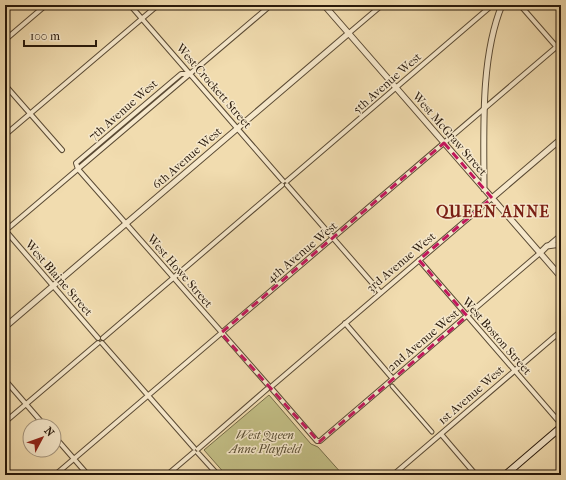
<svg xmlns="http://www.w3.org/2000/svg" width="566" height="480" font-family="'IM FELL French Canon',serif">
<style>
.green{fill:#c2be85;stroke:#756c48}
.lines{fill:none;stroke-linecap:round;stroke-linejoin:round}
.pedestrian-casing{stroke:#5a4a34;stroke-width:5}
.minor-casing{stroke:#5a4a34;stroke-width:6}
.tertiary-casing{stroke:#5a4a34;stroke-width:7}
.secondary-casing{stroke:#28190b;stroke-width:8}
.pedestrian{stroke:#f6e8cb;stroke-width:3}
.minor{stroke:#f6e8cb;stroke-width:4}
.tertiary{stroke:#f6e8cb;stroke-width:5}
.secondary{stroke:#f6e8cb;stroke-width:6}
.marked{fill:none;stroke:#c2185b;stroke-width:3;stroke-dasharray:8 5;stroke-linejoin:round}
.labels{text-anchor:middle;stroke-width:3;stroke-linejoin:round;paint-order:stroke}
.street-label{font-size:12px;fill:#28190b;stroke:#f6e8cb}
.park-label{font-size:12px;font-style:italic;fill:#564b30;stroke:#f6e8cb}
.district-label{font-size:16px;font-weight:bold;letter-spacing:1px;fill:#7a1f14;stroke:#f6e8cb}
</style>
<rect width="100%" height="100%" fill="#f1dcaf"/>
<filter id="stains"><feTurbulence type="fractalNoise" baseFrequency=".005" numOctaves="4"/><feColorMatrix values="0 0 0 0 .2 0 0 0 0 .09 0 0 0 0 .02 0 0 0 .5 -.17"/></filter>
<radialGradient id="worn" r=".72"><stop offset=".6" stop-color="#630" stop-opacity="0"/><stop offset="1" stop-color="#630" stop-opacity=".3"/></radialGradient>
<path class="green" d="M 269,395 L 311,444 L 318,447 L 343,475 L 226,475 L 204,450 Z"/>
<g class="lines">
<defs>
<path id="pedestrian" d="M 392,386 L 432,432"/>
<path id="minor" d="M 130,5 L 283,181
M 520,5 L 561,52
M 349,33 L 382,5
M 5,40 L 46,5
M 5,85 L 62,150
M 5,135 L 158,5
M 78,169 L 268,385
M 78,169 L 76,163 L 181,74 L 190,74
M 287,181 L 490,7 L 502,6
M 287,185 L 380,292
M 5,230 L 98,338
M 5,231 L 271,5
M 548,246 L 561,235
M 419,260 L 561,424
M 345,323 L 393,379
M 103,338 L 282,185
M 102,343 L 194,448
M 5,380 L 45,426
M 272,386 L 492,198
M 272,389 L 317,441 L 320,441 L 540,253
M 5,422 L 98,343
M 441,434 L 476,475
M 54,436 L 88,475
M 198,449 L 267,389
M 198,453 L 218,475
M 55,475 L 561,43
M 167,475 L 194,452
M 393,475 L 561,331"/>
<path id="tertiary" d="M 324,5 L 561,277
M 484,189 C 484,132 480,58 502,5
M 492,198 L 561,139
M 540,253 L 547,246 L 561,244
M 5,327 L 349,33"/>
<path id="secondary" d="M 505,475 L 561,427"/>
</defs>
<use href="#pedestrian" class="pedestrian-casing"/>
<use href="#minor" class="minor-casing"/>
<use href="#tertiary" class="tertiary-casing"/>
<use href="#secondary" class="secondary-casing"/>
<use href="#pedestrian" class="pedestrian"/>
<use href="#minor" class="minor"/>
<use href="#tertiary" class="tertiary"/>
<use href="#secondary" class="secondary"/>
</g>
<path class="marked" d="M 444,143 L 492,198 L 419,260 L 467,316 L 319,442 L 221,333 Z"/>
<g class="labels">
<g class="street-label">
<text transform="translate(387 83) rotate(-41)" y="4">5th Avenue West</text>
<text transform="translate(214 86) rotate(49)" y="4">West Crockett Street</text>
<text transform="translate(123 110) rotate(-41)" y="4">7th Avenue West</text>
<text transform="translate(450 134) rotate(49)" y="4">West McGraw Street</text>
<text transform="translate(187 158) rotate(-41)" y="4">6th Avenue West</text>
<text transform="translate(302 252) rotate(-40)" y="4">4th Avenue West</text>
<text transform="translate(401 262) rotate(-40)" y="4">3rd Avenue West</text>
<text transform="translate(180 271) rotate(49)" y="4">West Howe Street</text>
<text transform="translate(59 278) rotate(49)" y="4">West Blaine Street</text>
<text transform="translate(497 336) rotate(49)" y="4">West Boston Street</text>
<text transform="translate(423 340) rotate(-40)" y="4">2nd Avenue West</text>
<text transform="translate(471 395) rotate(-41)" y="4">1st Avenue West</text>
</g>
<g class="park-label">
<text x="265" y="439">West Queen<tspan x="265" dy="14">Anne Playfield</tspan></text>
</g>
<g class="district-label">
<text x="493" y="217">QUEEN ANNE</text>
</g>
</g>
<rect width="566" height="480" fill="none" stroke="#f1dcaf" stroke-width="20"/>
<rect x="6" y="6" width="554" height="468" fill="none" stroke="#28190b" stroke-width="2"/>
<rect x="10" y="10" width="546" height="460" fill="none" stroke="#28190b"/>
<g transform="translate(42 438) rotate(49)"><circle r="19" fill="#f6e8cb" stroke="#a4957e"/>
<path d="M0-3L7 15L0 10L-7 15Z" fill="#8f2418"/>
<text y="-6" font-size="11" font-weight="bold" text-anchor="middle" fill="#28190b">N</text>
</g>
<path d="M24 40v6h72v-6" fill="none" stroke="#28190b" stroke-width="2"/>
<text x="30" y="40" font-size="12" fill="#28190b" stroke="#f6e8cb" stroke-width="3" paint-order="stroke">100 m</text>
<rect width="100%" height="100%" filter="url(#stains)"/>
<rect width="100%" height="100%" fill="url(#worn)"/>
</svg>
